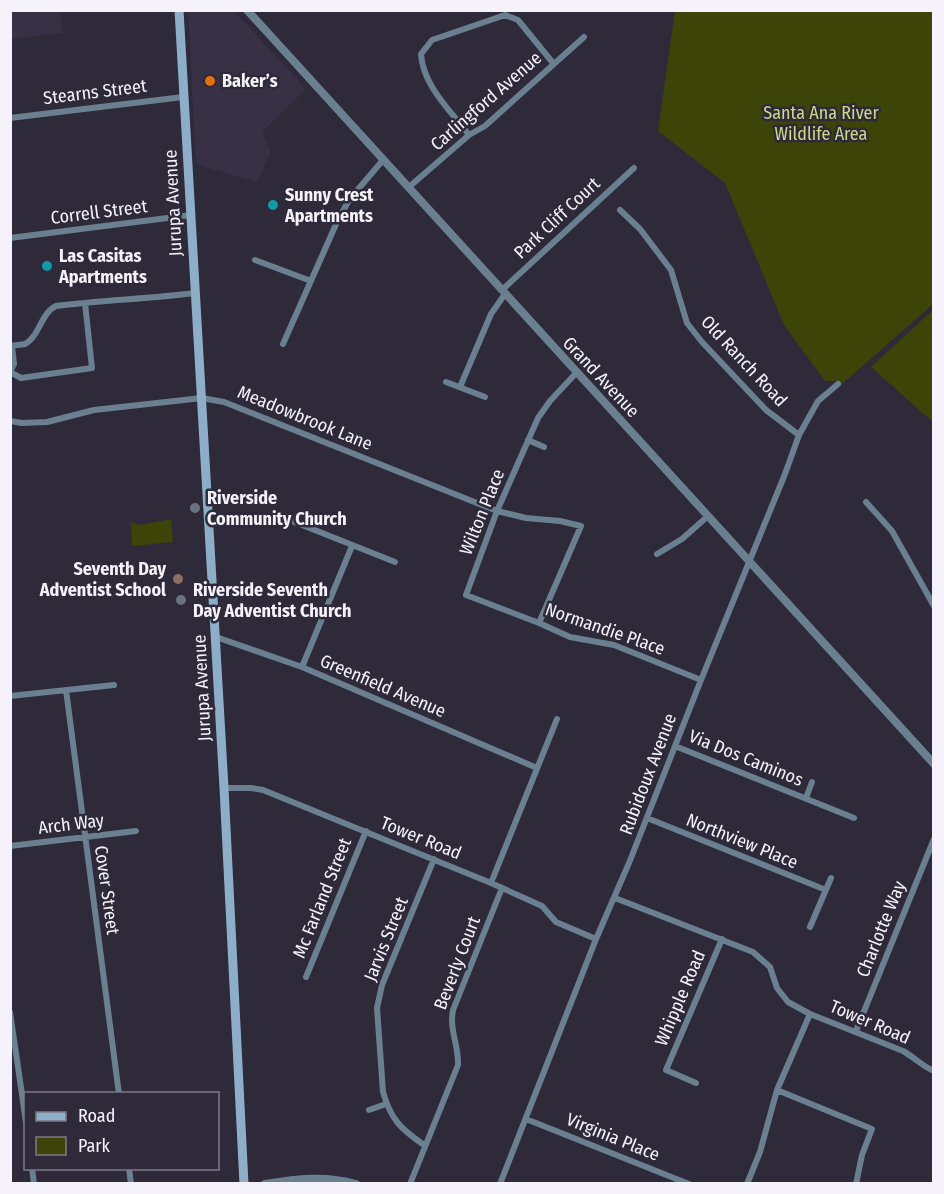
<svg xmlns="http://www.w3.org/2000/svg" width="944" height="1194" font-family="'Fira Sans Condensed',sans-serif">
<style>
.built{fill:#383146}
.green{fill:#3c4408}
.lines{fill:none;stroke-linecap:round;stroke-linejoin:round}
.minor{stroke:#6a7f90;stroke-width:6}
.tertiary{stroke:#6a7f90;stroke-width:8}
.secondary{stroke:#8caec9;stroke-width:9}
.food-dot{fill:#e8710a;stroke:#2f2a39;stroke-width:2}
.culture-dot{fill:#0f9aa8;stroke:#2f2a39;stroke-width:2}
.worship-dot{fill:#6b7280;stroke:#2f2a39;stroke-width:2}
.education-dot{fill:#8d6e63;stroke:#2f2a39;stroke-width:2}
.labels{text-anchor:middle;stroke-width:5;stroke-linejoin:round;paint-order:stroke}
.poi-label{font-size:18px;font-weight:bold;fill:#f5f2fc;stroke:#2f2a39;text-anchor:start}
.street-label{font-size:18px;fill:#f5f2fc;stroke:#2f2a39}
.park-label{font-size:18px;fill:#c9d984;stroke:#2f2a39}
</style>
<rect width="100%" height="100%" fill="#2f2a39"/>
<path class="built" d="M 10,11 L 60,11 L 63,33 L 11,39 Z
M 188,11 L 234,11 L 306,89 L 262,132 L 271,152 L 257,182 L 196,164 Z"/>
<path class="green" d="M 675,11 L 933,11 L 933,304 L 841,385 L 837,381 L 825,381 L 784,325 L 725,183 L 658,131 Z
M 933,310 L 933,422 L 871,367 Z
M 171,519 L 173,542 L 132,546 L 131,522 L 140,525 Z"/>
<g class="lines">
<path class="minor" d="M 10,118 L 183,97
M 469,135 C 451,111 423,86 421,54 L 432,40 L 505,15 L 518,20 L 553,63
M 409,187 L 469,135 L 485,126 L 584,37
M 620,210 L 640,229 L 671,270 L 687,323 L 702,342 L 766,410 L 799,435
M 10,238 L 191,215
M 255,260 L 311,281
M 502,290 L 634,168
M 283,344 L 337,222 L 349,200 L 383,160
M 10,346 C 15,345 21,345 25,344 C 39,337 41,313 56,306 C 103,300 148,299 195,293
M 12,346 L 14,364 L 10,372 L 21,378 L 92,368 L 85,303
M 577,372 L 550,401 L 538,418 L 497,511 L 466,595 L 539,623 L 570,637 L 614,645 L 701,680
M 446,382 L 485,397
M 460,387 L 491,314 L 505,294
M 10,421 L 22,423 L 47,422 L 94,410 L 202,398 L 224,402 L 497,511 L 526,518 L 560,521 L 581,526 L 539,623
M 528,440 L 544,447
M 866,502 L 892,531 L 934,606
M 287,519 L 395,562
M 657,554 L 682,539 L 708,516
M 216,637 L 302,667 L 537,768
M 302,667 L 352,546
M 66,690 L 119,1094
M 10,696 L 114,685
M 675,746 L 854,818
M 224,788 L 251,788 L 263,790 L 491,883 L 542,906 L 556,922 L 596,939
M 806,798 L 812,782
M 647,818 L 826,890
M 10,846 L 136,831
M 491,883 L 557,719
M 615,898 L 753,952 L 770,967 L 777,988 L 788,1002 L 810,1014 L 903,1051 C 914,1057 922,1066 934,1071
M 810,927 L 831,878
M 306,977 L 366,831
M 10,1012 L 26,1122
M 856,1031 L 934,839
M 696,1083 L 666,1070 L 722,939
M 777,1090 L 872,1129 L 862,1155 L 856,1184
M 369,1110 L 386,1104
M 526,1119 L 689,1184
M 424,1145 C 401,1129 391,1120 383,1092 L 377,1008 L 382,985 L 434,859
M 32,1168 L 34,1184
M 129,1168 L 131,1184
M 410,1184 L 458,1065 C 459,1046 449,1030 453,1010 L 502,888
M 500,1184 L 596,939 L 629,863 L 701,680 L 785,474 L 799,435 L 818,401 L 838,384
M 747,1184 L 760,1152 L 777,1090 L 810,1014"/>
<path class="tertiary" d="M 247,10 L 934,764
M 265,1184 C 296,1179 325,1175 356,1184"/>
<path class="secondary" d="M 179,10 L 224,788 L 244,1184"/>
</g>
<circle class="food-dot" cx="210" cy="81" r="6"/>
<g class="culture-dot">
<circle cx="273" cy="205" r="6"/>
<circle cx="47" cy="266" r="6"/>
</g>
<g class="worship-dot">
<circle cx="195" cy="508" r="6"/>
<circle cx="181" cy="600" r="6"/>
</g>
<circle class="education-dot" cx="178" cy="579" r="6"/>
<g class="labels">
<g class="poi-label">
<text x="222" y="87">Baker’s</text>
<text x="285" y="201">Sunny Crest<tspan x="285" dy="21">Apartments</tspan></text>
<text x="59" y="262">Las Casitas<tspan x="59" dy="21">Apartments</tspan></text>
<text x="207" y="504">Riverside<tspan x="207" dy="21">Community Church</tspan></text>
<text x="166" y="575" text-anchor="end">Seventh Day<tspan x="166" dy="21">Adventist School</tspan></text>
<text x="193" y="596">Riverside Seventh<tspan x="193" dy="21">Day Adventist Church</tspan></text>
</g>
<g class="street-label">
<text transform="translate(95 92) rotate(-7)" y="6">Stearns Street</text>
<text transform="translate(486 101) rotate(-41)" y="6">Carlingford Avenue</text>
<text transform="translate(173 203) rotate(-93)" y="6">Jurupa Avenue</text>
<text transform="translate(99 212) rotate(-7)" y="6">Correll Street</text>
<text transform="translate(557 218) rotate(-43)" y="6">Park Cliff Court</text>
<text transform="translate(744 361) rotate(47)" y="6">Old Ranch Road</text>
<text transform="translate(601 377) rotate(47)" y="6">Grand Avenue</text>
<text transform="translate(305 418) rotate(22)" y="6">Meadowbrook Lane</text>
<text transform="translate(482 512) rotate(-68)" y="6">Wilton Place</text>
<text transform="translate(605 629) rotate(19)" y="6">Normandie Place</text>
<text transform="translate(383 686) rotate(23)" y="6">Greenfield Avenue</text>
<text transform="translate(202 688) rotate(-93)" y="6">Jurupa Avenue</text>
<text transform="translate(746 758) rotate(22)" y="6">Via Dos Caminos</text>
<text transform="translate(648 774) rotate(-69)" y="6">Rubidoux Avenue</text>
<text transform="translate(71 824) rotate(-7)" y="6">Arch Way</text>
<text transform="translate(421 838) rotate(22)" y="6">Tower Road</text>
<text transform="translate(742 841) rotate(22)" y="6">Northview Place</text>
<text transform="translate(107 890) rotate(82)" y="6">Cover Street</text>
<text transform="translate(322 898) rotate(-68)" y="6">Mc Farland Street</text>
<text transform="translate(881 929) rotate(-68)" y="6">Charlotte Way</text>
<text transform="translate(386 939) rotate(-68)" y="6">Jarvis Street</text>
<text transform="translate(457 963) rotate(-69)" y="6">Beverly Court</text>
<text transform="translate(680 998) rotate(-67)" y="6">Whipple Road</text>
<text transform="translate(870 1022) rotate(23)" y="6">Tower Road</text>
<text transform="translate(613 1137) rotate(22)" y="6">Virginia Place</text>
</g>
<g class="park-label">
<text x="821" y="119">Santa Ana River<tspan x="821" dy="21">Wildlife Area</tspan></text>
</g>
</g>
<rect width="944" height="1194" fill="none" stroke="#f5f2fc" stroke-width="24"/>
<rect x="24" y="1092" width="195" height="78" fill="#2f2a39" stroke="#7e7a87" stroke-width="1.5"/>
<rect x="36" y="1112" width="30" height="9" fill="#8caec9" stroke="#7e7a87" stroke-width="1.5"/>
<text x="78" y="1122" font-size="18" fill="#f5f2fc">Road</text>
<rect x="36" y="1137" width="30" height="18" fill="#3c4408" stroke="#7e7a87" stroke-width="1.5"/>
<text x="78" y="1152" font-size="18" fill="#f5f2fc">Park</text>
</svg>
